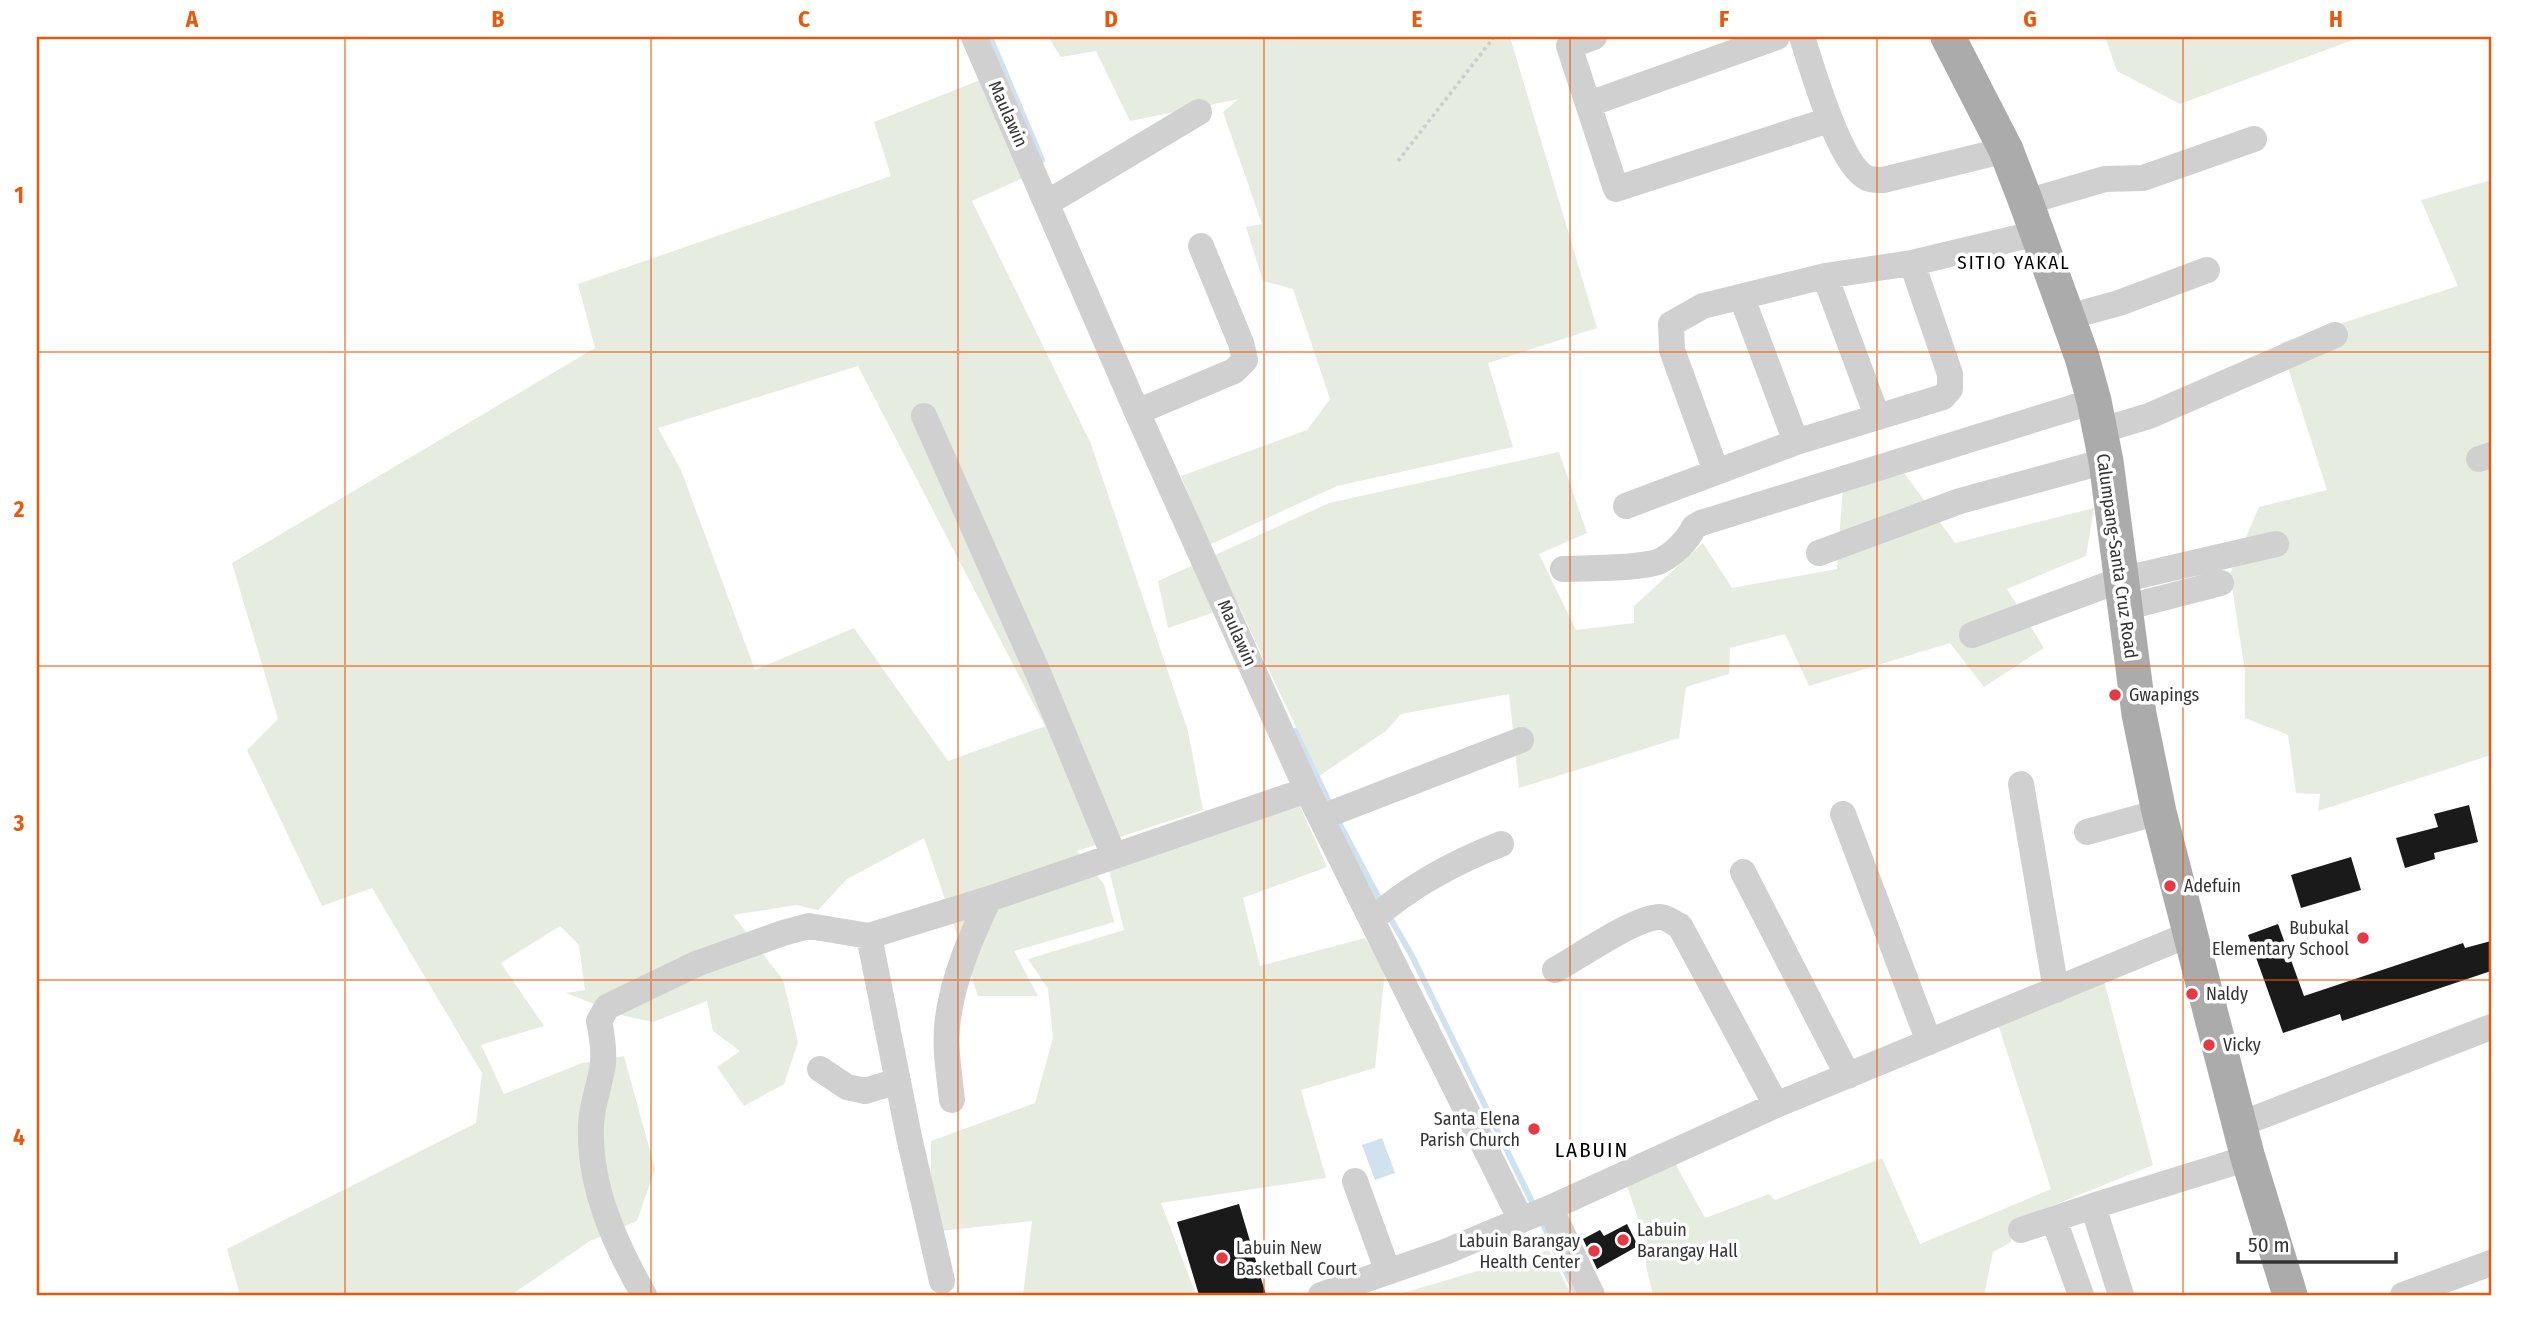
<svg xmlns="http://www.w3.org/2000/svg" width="2528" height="1332" font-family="'Fira Sans Condensed',sans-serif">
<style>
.green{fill:#e6ecdf;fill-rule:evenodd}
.water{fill:#cfe2ee}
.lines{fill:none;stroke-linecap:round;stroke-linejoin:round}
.stream{stroke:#cfe2ee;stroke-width:6}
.building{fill:#1a1a1a}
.path{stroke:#cdcdcd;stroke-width:3.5;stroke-dasharray:3.5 3.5;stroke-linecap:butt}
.minor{stroke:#d0d0d0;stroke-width:26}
.major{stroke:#ababab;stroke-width:35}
.grid{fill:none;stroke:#e8590c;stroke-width:2;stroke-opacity:0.55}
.poi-dot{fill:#e63946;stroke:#fff;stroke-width:2.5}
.labels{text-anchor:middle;stroke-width:7;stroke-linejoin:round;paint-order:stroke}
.street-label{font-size:18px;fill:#333;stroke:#fff}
.poi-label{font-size:18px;fill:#333;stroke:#fff;text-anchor:start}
.neighbourhood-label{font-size:19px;letter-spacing:2px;fill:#000;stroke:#fff}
.quarter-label{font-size:21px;letter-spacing:2px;fill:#000;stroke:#fff}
.neatline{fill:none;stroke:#e8590c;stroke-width:2.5}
.grid-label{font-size:23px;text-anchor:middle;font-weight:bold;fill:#e8590c}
</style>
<rect width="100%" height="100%" fill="#fff"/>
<path class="green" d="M 1048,37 L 1510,37 L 1597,328 L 1488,363 L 1513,447 L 1337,486 L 1209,545 L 1181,476 L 1307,430 L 1330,399 L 1293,289 L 1263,281 L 1246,227 L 1262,224 L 1223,112 L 1239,99 L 1130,121 L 1096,51 L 1061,57 Z
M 2105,37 L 2361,37 L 2180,104 L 2117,71 Z
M 980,80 L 1025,177 L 972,201 L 1091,444 L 1188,731 L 1203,810 L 1077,851 L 1104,884 L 1114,922 L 1014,951 L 1038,996 L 978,996 L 924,838 L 847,879 L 818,910 L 796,905 L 733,915 L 783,980 L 798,1042 L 784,1084 L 744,1106 L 717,1067 L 740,1051 L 713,1031 L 707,1001 L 653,1022 L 625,1016 L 566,993 L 585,990 L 579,945 L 560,926 L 501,963 L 544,1026 L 481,1045 L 504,1094 L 582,1063 L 624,1056 L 655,1169 L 637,1221 L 590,1241 L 511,1295 L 240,1295 L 227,1249 L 476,1123 L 482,1073 L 372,888 L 322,906 L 247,750 L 278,719 L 232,563 L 595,348 L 578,284 L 891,176 L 874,122 ZM 858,366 L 1045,726 L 948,761 L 854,628 L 755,670 L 681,470 L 658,428 Z
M 2491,180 L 2491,755 L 2318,811 L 2320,794 L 2296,793 L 2288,735 L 2245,718 L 2245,671 L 2230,574 L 2259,507 L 2327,490 L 2280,343 L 2458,286 L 2421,200 Z
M 1559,452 L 1587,533 L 1539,554 L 1576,630 L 1634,623 L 1634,606 L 1703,543 L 1732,588 L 1837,569 L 1843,486 L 1905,474 L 1955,543 L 2094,508 L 2086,556 L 2007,589 L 2044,648 L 1984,687 L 1950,643 L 1809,686 L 1785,634 L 1730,648 L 1729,674 L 1686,687 L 1679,738 L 1519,788 L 1509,694 L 1401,714 L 1386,731 L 1319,776 L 1238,604 L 1168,628 L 1158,581 L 1329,503 Z
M 1300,806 L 1327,867 L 1243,898 L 1260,966 L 1365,938 L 1385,971 L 1375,1068 L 1301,1090 L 1326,1178 L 1161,1203 L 1196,1295 L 1023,1295 L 1032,1221 L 931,1232 L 931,1141 L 1035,1103 L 1053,1038 L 1048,989 L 1028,959 L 1124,930 L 1109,870 Z
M 2104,981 L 2153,1165 L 2012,1222 L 2011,1242 L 1993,1252 L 1984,1295 L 1653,1295 L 1646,1266 L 1646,1242 L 1627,1186 L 1675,1163 L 1705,1218 L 1769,1194 L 1775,1200 L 1882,1158 L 1920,1244 L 2051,1189 L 1998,1024 Z
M 1549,1250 L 1571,1295 L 1394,1295 L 1406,1292 Z"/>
<path class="water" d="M 1382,1138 L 1395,1173 L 1375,1180 L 1362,1145 Z"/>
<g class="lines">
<path class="stream" d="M 990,37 L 1042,160
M 1295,731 L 1331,806
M 1337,819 L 1381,902
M 1388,914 L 1412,956 L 1535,1208
M 1540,1218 L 1577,1295"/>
</g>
<path class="building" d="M 2469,805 L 2478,842 L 2434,853 L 2435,859 L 2405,868 L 2396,838 L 2438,827 L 2434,814 Z
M 2351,857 L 2361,890 L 2301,908 L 2291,875 Z
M 2278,924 L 2304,996 L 2463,943 L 2465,948 L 2491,941 L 2491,971 L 2342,1021 L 2340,1014 L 2283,1033 L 2248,935 Z
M 1239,1204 L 1266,1295 L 1199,1295 L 1177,1222 Z
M 1627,1224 L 1638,1246 L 1597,1269 L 1583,1239 L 1600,1230 L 1604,1236 Z"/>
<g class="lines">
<path class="path" d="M 1398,161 L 1494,37"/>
<path class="minor" d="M 974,37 L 1137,412 L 1307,790 L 1521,1220
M 1594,37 L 1569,46 L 1616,189 L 1829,120
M 1802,37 C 1812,67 1839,165 1867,178 C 1871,180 1878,180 1883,180 L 2006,150
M 1589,104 L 1777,37
M 2026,202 L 2105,179 L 2143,178 L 2254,139
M 1047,203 L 1199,112
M 1825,276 L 1877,416
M 1742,298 L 1796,442
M 2068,317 L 2119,303 L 2207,270
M 1137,412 L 1234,371 L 1245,360 L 1241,343 L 1201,246
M 924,416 L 1039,675 L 1114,856
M 2099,431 L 2149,416 L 2335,335
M 2479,459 L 2491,455
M 1716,471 L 1672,350 L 1671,324 L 1703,306 L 1825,276 L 1912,263 L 2038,233
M 1626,506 L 1796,442 L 1943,397 L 1950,389 L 1950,374 L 1912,263
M 1819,553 L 1960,501 L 2106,461
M 1563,569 C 1585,568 1642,569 1660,561 C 1674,554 1688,540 1694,527 L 1701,523 L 2094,401
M 2124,608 L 2221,583
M 1972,635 L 2120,580 L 2276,544
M 2021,784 L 2056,990
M 1843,814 L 1929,1042
M 1322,817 L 1521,740
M 2087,832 L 2159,812
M 1743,872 L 1848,1076
M 1373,919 C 1410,886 1455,862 1501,844
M 1555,970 C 1579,957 1635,917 1660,917 C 1667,917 1673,923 1680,926 L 1776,1105
M 820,1069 L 847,1087 L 865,1091 L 898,1081
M 952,1100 C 949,1073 944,1045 948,1018 C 954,975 971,937 989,899
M 2241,1124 L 2491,1027
M 1355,1181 L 1388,1272
M 1550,1208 L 1592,1295
M 2054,1220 L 2081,1295
M 2021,1230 L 2093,1206
M 942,1281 L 909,1137 L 869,936 L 989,899 L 1307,790
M 644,1295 C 615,1244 589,1187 591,1127 C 591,1106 600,1085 603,1064 C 604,1049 602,1035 599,1021 L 607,1007 L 696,964 L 783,933 L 809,926 L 869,936
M 1321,1295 L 1445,1252 L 1550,1208 L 1776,1105 L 2190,934
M 2121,1295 L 2093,1206 L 2248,1158
M 2403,1295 L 2491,1263"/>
<path class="major" d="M 1948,37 L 2006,150 L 2026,202 L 2082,357 L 2094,401 L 2106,461 L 2139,714 L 2159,812 L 2248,1158 L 2290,1295"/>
</g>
<path class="grid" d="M 345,37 L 345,1295M 651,37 L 651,1295M 958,37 L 958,1295M 1264,37 L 1264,1295M 1570,37 L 1570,1295M 1877,37 L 1877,1295M 2183,37 L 2183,1295M 37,352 L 2491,352M 37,666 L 2491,666M 37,980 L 2491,980"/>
<g class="poi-dot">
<circle cx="2115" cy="695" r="7"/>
<circle cx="2170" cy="886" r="7"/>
<circle cx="2363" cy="938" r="7"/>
<circle cx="2192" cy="994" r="7"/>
<circle cx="2209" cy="1045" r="7"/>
<circle cx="1534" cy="1129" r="7"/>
<circle cx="1623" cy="1240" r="7"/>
<circle cx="1594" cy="1251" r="7"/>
<circle cx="1222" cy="1258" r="7"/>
</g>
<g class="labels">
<g class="street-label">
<text transform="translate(1008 114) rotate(66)" y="6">Maulawin</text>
<text transform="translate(2117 556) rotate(82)" y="6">Calumpang-Santa Cruz Road</text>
<text transform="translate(1237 633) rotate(66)" y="6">Maulawin</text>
</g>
<g class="poi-label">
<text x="2129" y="701">Gwapings</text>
<text x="2184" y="892">Adefuin</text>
<text x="2349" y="934" text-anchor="end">Bubukal<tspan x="2349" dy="21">Elementary School</tspan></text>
<text x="2206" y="1000">Naldy</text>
<text x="2223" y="1051">Vicky</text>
<text x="1520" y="1125" text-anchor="end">Santa Elena<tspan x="1520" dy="21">Parish Church</tspan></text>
<text x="1637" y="1236">Labuin<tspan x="1637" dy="21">Barangay Hall</tspan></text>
<text x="1580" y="1247" text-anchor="end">Labuin Barangay<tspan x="1580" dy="21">Health Center</tspan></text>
<text x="1236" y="1254">Labuin New<tspan x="1236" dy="21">Basketball Court</tspan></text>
</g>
<g class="neighbourhood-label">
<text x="2014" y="269">SITIO YAKAL</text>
</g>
<g class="quarter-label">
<text x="1592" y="1157">LABUIN</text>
</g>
</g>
<rect width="2528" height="1332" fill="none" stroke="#ffffff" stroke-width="77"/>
<path d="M2238 1252v10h158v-10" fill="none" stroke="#333333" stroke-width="3.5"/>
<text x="2248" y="1252" font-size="21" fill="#333333" stroke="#ffffff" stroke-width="5" paint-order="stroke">50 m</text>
<rect x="38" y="38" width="2452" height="1256" class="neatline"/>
<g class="grid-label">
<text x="192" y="27">A</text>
<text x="498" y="27">B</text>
<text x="804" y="27">C</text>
<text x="1111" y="27">D</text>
<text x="1417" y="27">E</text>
<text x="1724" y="27">F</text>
<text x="2030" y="27">G</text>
<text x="2336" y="27">H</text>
<text x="19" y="203">1</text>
<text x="19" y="517">2</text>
<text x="19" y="831">3</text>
<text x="19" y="1145">4</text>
</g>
</svg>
